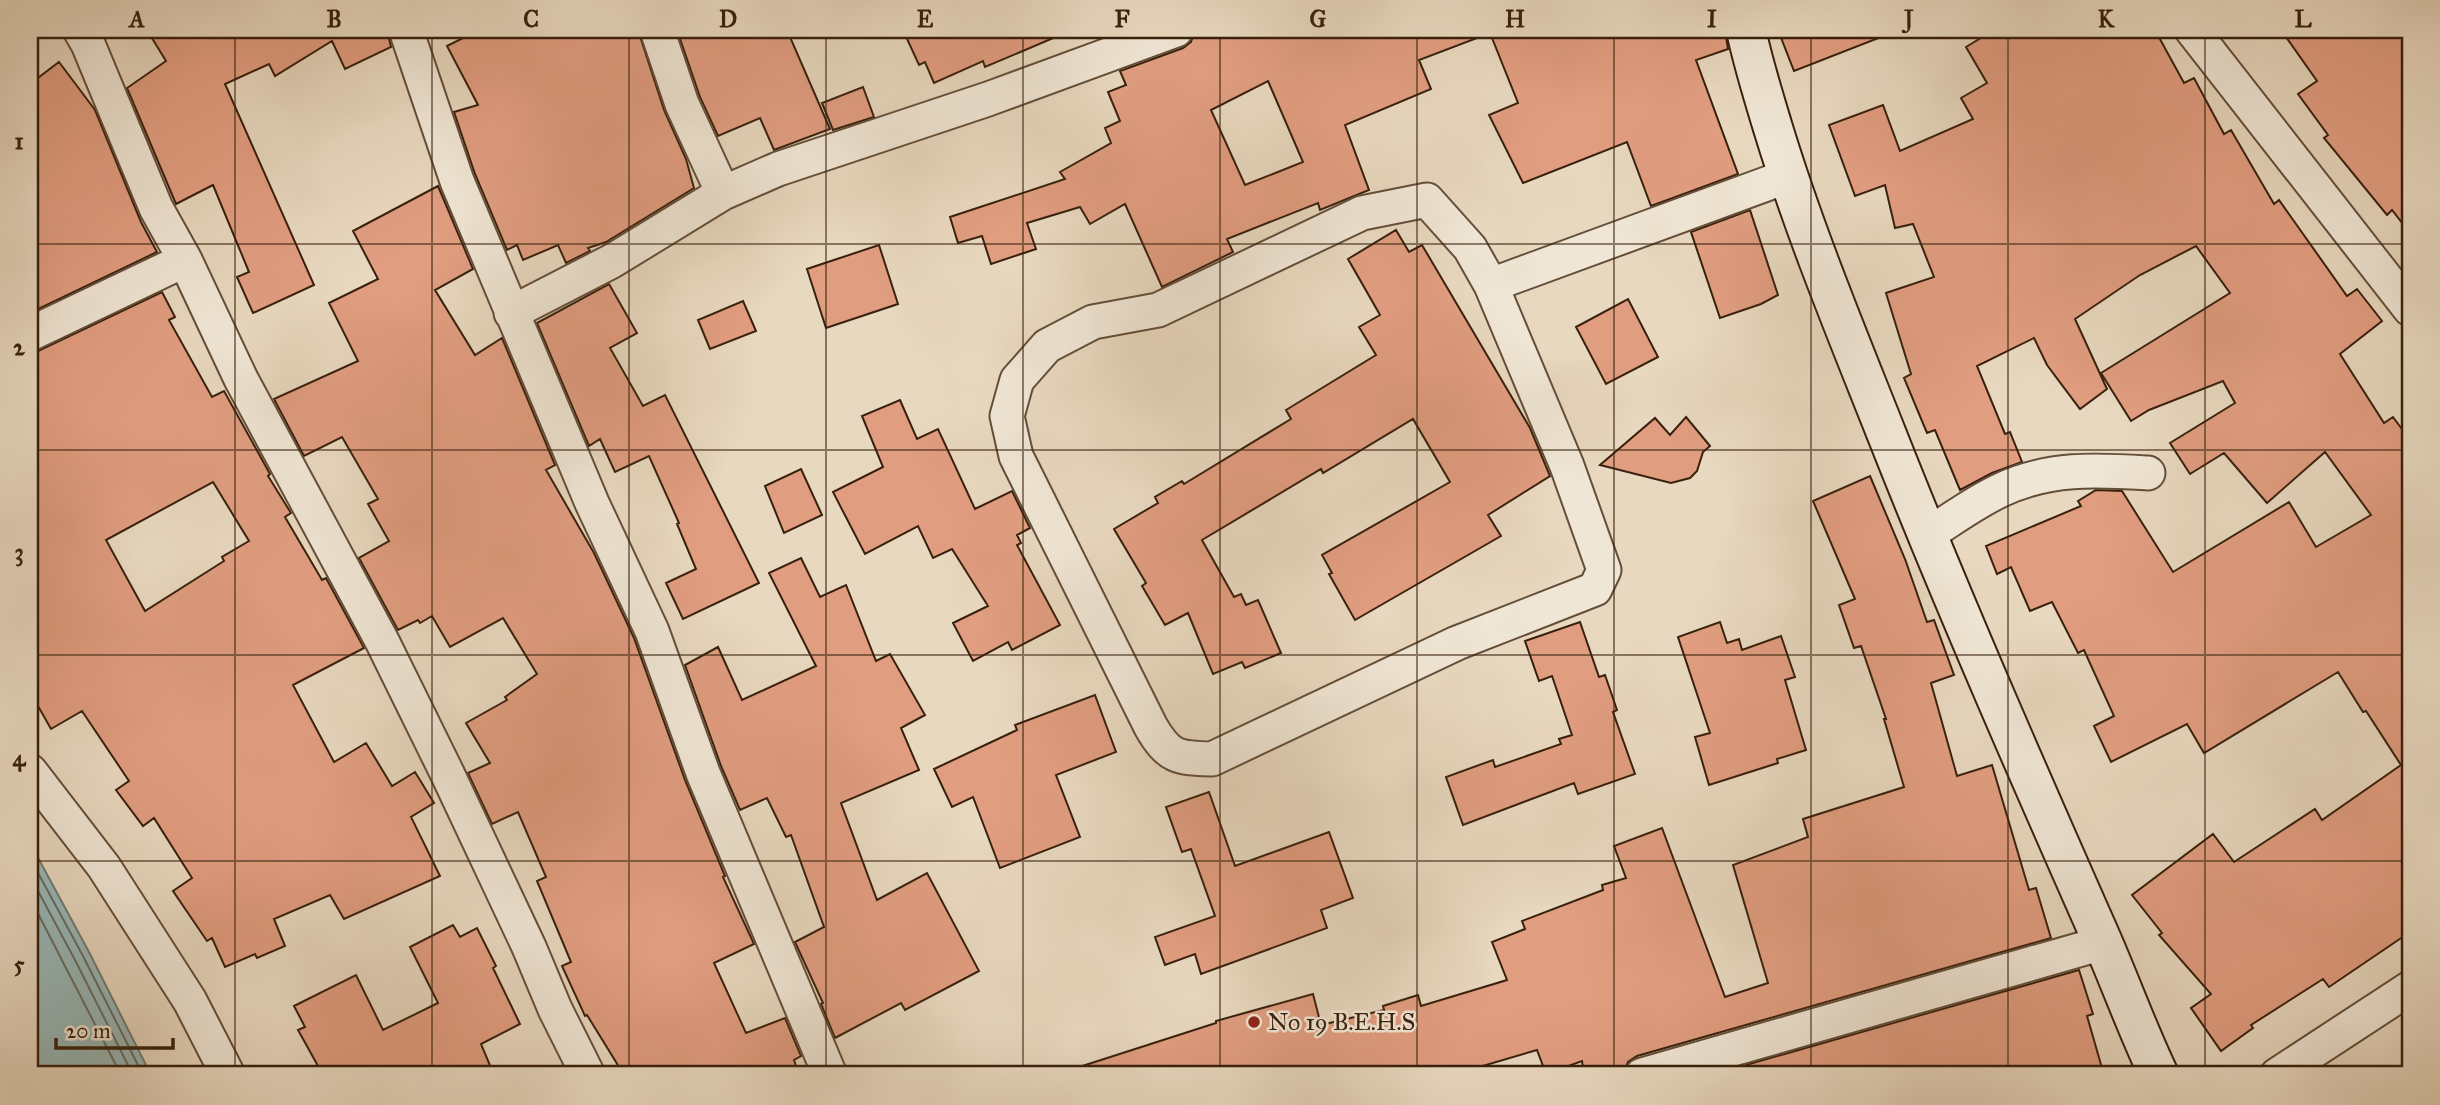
<svg xmlns="http://www.w3.org/2000/svg" width="2440" height="1105" font-family="'IM FELL Great Primer',serif">
<style>
.water{fill:#98b8b8;stroke:#727b73;stroke-width:2}
.lines{fill:none;stroke-linecap:round;stroke-linejoin:round}
.shore{stroke:#686c62;stroke-width:2}
.building{fill:#e19d80;stroke:#38200c;stroke-width:2;fill-rule:evenodd}
.street-casing{stroke:#644e39;stroke-width:37}
.secondary-casing{stroke:#38200c;stroke-width:42}
.street{stroke:#f0e6d5;stroke-width:33}
.secondary{stroke:#f0e6d5;stroke-width:38}
.grid{fill:none;stroke:#38200c;stroke-width:2;stroke-opacity:0.55}
.poi-dot{fill:#8f2418;stroke:#f0e6d5;stroke-width:2.5}
.labels{text-anchor:middle;stroke-width:5;stroke-linejoin:round;paint-order:stroke}
.poi-label{font-size:24px;fill:#38200c;stroke:#f0e6d5;text-anchor:start}
.neatline{fill:none;stroke:#38200c;stroke-width:2.5}
.grid-label{font-size:23px;text-anchor:middle;font-weight:bold;fill:#38200c}
</style>
<rect width="100%" height="100%" fill="#e8d8bf"/>
<filter id="stains"><feTurbulence type="fractalNoise" baseFrequency=".00286" numOctaves="4"/><feColorMatrix values="0 0 0 0 .2 0 0 0 0 .09 0 0 0 0 .02 0 0 0 .5 -.17"/></filter>
<radialGradient id="worn" r=".72"><stop offset=".6" stop-color="#630" stop-opacity="0"/><stop offset="1" stop-color="#630" stop-opacity=".3"/></radialGradient>
<path class="water" d="M 30,843 L 89,952 L 151,1075 L 30,1075 Z"/>
<g class="lines">
<path class="shore" d="M 30,858 L 83,956 L 143,1075
M 30,876 L 75,960 L 133,1075
M 30,898 L 121,1075"/>
</g>
<path class="building" d="M 147,30 L 387,30 L 391,47 L 345,69 L 332,41 L 275,76 L 269,64 L 225,84 L 314,285 L 253,313 L 237,277 L 249,272 L 213,185 L 176,204 L 127,88 L 166,61 Z
M 479,30 L 638,30 L 664,110 L 686,159 L 694,188 L 606,242 L 588,248 L 590,251 L 566,263 L 558,245 L 523,260 L 517,245 L 507,250 L 475,174 L 454,112 L 478,105 L 447,46 Z
M 677,30 L 787,30 L 830,129 L 774,150 L 760,118 L 718,136 L 700,97 Z
M 903,30 L 1072,30 L 985,67 L 983,61 L 934,83 L 925,62 L 919,65 Z
M 1195,30 L 1725,30 L 1728,49 L 1696,60 L 1738,174 L 1651,206 L 1627,142 L 1523,183 L 1489,115 L 1518,103 L 1490,33 L 1419,60 L 1431,89 L 1345,125 L 1369,190 L 1320,210 L 1318,203 L 1227,239 L 1233,252 L 1162,287 L 1125,204 L 1090,224 L 1080,207 L 1027,223 L 1036,249 L 991,264 L 982,236 L 958,243 L 950,217 L 1065,179 L 1060,172 L 1111,143 L 1105,128 L 1120,121 L 1108,92 L 1126,85 L 1120,71 L 1183,48 L 1191,42 ZM 1268,81 L 1303,162 L 1245,185 L 1211,110 Z
M 1778,30 L 1893,30 L 1894,32 L 1794,71 Z
M 1994,30 L 2155,30 L 2184,83 L 2194,78 L 2224,134 L 2231,130 L 2274,204 L 2279,200 L 2347,296 L 2357,289 L 2382,321 L 2340,354 L 2384,423 L 2393,417 L 2410,440 L 2410,932 L 2329,987 L 2323,979 L 2251,1025 L 2253,1028 L 2221,1051 L 2191,1008 L 2211,994 L 2159,935 L 2162,933 L 2132,895 L 2213,834 L 2234,862 L 2315,809 L 2322,820 L 2401,765 L 2366,711 L 2363,712 L 2338,672 L 2204,753 L 2187,724 L 2111,762 L 2094,726 L 2114,716 L 2084,650 L 2078,653 L 2052,602 L 2030,611 L 2011,567 L 1997,574 L 1986,546 L 2081,506 L 2078,501 L 2096,490 L 2122,491 L 2173,572 L 2289,502 L 2316,547 L 2371,515 L 2325,452 L 2267,503 L 2224,453 L 2190,474 L 2170,443 L 2235,403 L 2223,381 L 2149,410 L 2131,421 L 2101,373 L 2230,293 L 2196,246 L 2140,275 L 2075,319 L 2107,389 L 2080,409 L 2047,365 L 2034,338 L 1977,366 L 2005,434 L 2010,432 L 2022,462 L 1992,473 L 1960,490 L 1935,430 L 1927,433 L 1904,378 L 1911,374 L 1886,293 L 1934,277 L 1913,224 L 1895,228 L 1885,185 L 1855,196 L 1829,125 L 1883,105 L 1900,151 L 1973,119 L 1961,98 L 1987,83 L 1966,47 Z
M 2281,30 L 2410,30 L 2410,233 L 2392,210 L 2387,215 L 2324,138 L 2328,135 L 2298,94 L 2317,81 Z
M 59,62 L 95,110 L 141,222 L 157,252 L 30,313 L 30,84 Z
M 863,87 L 874,117 L 833,130 L 822,103 Z
M 438,186 L 473,269 L 435,290 L 475,355 L 502,338 L 555,465 L 546,470 L 594,553 L 634,638 L 685,780 L 725,876 L 723,877 L 754,944 L 714,963 L 746,1033 L 785,1018 L 801,1056 L 794,1060 L 799,1075 L 624,1075 L 587,1015 L 585,1016 L 562,966 L 571,962 L 537,881 L 546,877 L 518,812 L 492,824 L 468,773 L 490,763 L 466,723 L 507,700 L 505,697 L 537,674 L 503,618 L 450,647 L 432,616 L 420,623 L 418,620 L 398,630 L 359,558 L 389,541 L 368,504 L 378,499 L 342,437 L 304,456 L 274,399 L 358,361 L 329,303 L 378,279 L 353,231 Z
M 1750,210 L 1778,295 L 1761,304 L 1720,318 L 1691,232 Z
M 1396,230 L 1409,252 L 1422,245 L 1530,428 L 1550,476 L 1488,515 L 1501,536 L 1355,620 L 1329,574 L 1332,573 L 1322,555 L 1450,482 L 1413,419 L 1323,473 L 1321,469 L 1202,540 L 1234,597 L 1241,594 L 1246,605 L 1258,600 L 1281,653 L 1245,668 L 1242,662 L 1213,674 L 1188,613 L 1165,625 L 1142,586 L 1146,583 L 1114,529 L 1158,503 L 1155,497 L 1182,481 L 1184,484 L 1291,419 L 1286,410 L 1376,355 L 1359,327 L 1380,315 L 1348,259 Z
M 879,245 L 898,304 L 826,328 L 807,269 Z
M 609,284 L 637,333 L 610,348 L 643,406 L 665,395 L 759,583 L 683,619 L 666,583 L 696,569 L 677,524 L 679,523 L 649,456 L 615,472 L 600,439 L 589,446 L 537,323 Z
M 162,292 L 175,317 L 169,320 L 212,397 L 224,391 L 270,474 L 268,476 L 291,513 L 285,517 L 322,580 L 326,578 L 364,648 L 293,685 L 334,762 L 366,743 L 392,786 L 415,772 L 434,803 L 411,817 L 440,876 L 344,919 L 330,895 L 274,919 L 285,946 L 257,958 L 255,954 L 225,967 L 212,938 L 207,941 L 173,891 L 192,878 L 154,818 L 143,826 L 116,790 L 129,781 L 82,711 L 51,729 L 30,692 L 30,353 L 38,351 ZM 213,482 L 249,541 L 222,557 L 224,561 L 145,611 L 106,540 Z
M 1628,299 L 1658,357 L 1606,384 L 1576,327 Z
M 743,301 L 756,331 L 710,349 L 698,320 Z
M 900,400 L 917,439 L 938,429 L 975,509 L 1012,491 L 1030,528 L 1017,535 L 1021,543 L 1017,545 L 1060,625 L 1012,650 L 1008,642 L 973,661 L 953,623 L 988,606 L 952,549 L 933,558 L 918,526 L 865,554 L 833,492 L 883,467 L 862,416 Z
M 1686,417 L 1710,446 L 1703,452 L 1697,471 L 1690,478 L 1671,483 L 1600,465 L 1655,418 L 1670,435 Z
M 801,469 L 822,515 L 784,533 L 765,486 Z
M 1870,476 L 1905,559 L 1927,622 L 1934,620 L 1954,675 L 1931,683 L 1957,776 L 1992,765 L 2029,890 L 2036,888 L 2051,938 L 1637,1056 L 1628,1062 L 1623,1075 L 1584,1075 L 1582,1061 L 1546,1074 L 1537,1050 L 1452,1075 L 1074,1075 L 1073,1069 L 1216,1023 L 1216,1021 L 1313,994 L 1321,1025 L 1384,1010 L 1383,1006 L 1418,995 L 1421,1006 L 1507,980 L 1492,942 L 1525,929 L 1522,921 L 1603,890 L 1602,885 L 1626,878 L 1614,846 L 1662,828 L 1725,997 L 1768,983 L 1733,865 L 1808,837 L 1803,819 L 1904,787 L 1884,719 L 1886,719 L 1861,646 L 1854,648 L 1839,605 L 1855,599 L 1813,501 Z
M 801,558 L 820,597 L 846,585 L 876,661 L 890,654 L 925,715 L 901,728 L 919,770 L 841,803 L 877,900 L 927,873 L 979,971 L 905,1010 L 901,1003 L 835,1038 L 821,1004 L 823,1003 L 795,942 L 824,927 L 791,835 L 786,837 L 767,798 L 740,810 L 721,766 L 685,665 L 718,647 L 742,700 L 816,666 L 769,573 Z
M 1580,622 L 1599,677 L 1605,675 L 1617,710 L 1613,712 L 1635,774 L 1578,794 L 1574,783 L 1463,825 L 1446,777 L 1493,760 L 1495,767 L 1561,744 L 1559,739 L 1572,735 L 1552,676 L 1539,681 L 1525,641 Z
M 1720,622 L 1727,643 L 1739,639 L 1742,650 L 1781,636 L 1795,677 L 1785,680 L 1806,750 L 1777,759 L 1778,763 L 1709,785 L 1695,737 L 1710,733 L 1678,637 Z
M 1095,695 L 1116,752 L 1056,775 L 1080,837 L 1000,868 L 973,797 L 952,807 L 934,769 L 1017,730 L 1015,725 Z
M 1209,792 L 1235,866 L 1329,832 L 1353,898 L 1321,910 L 1327,928 L 1201,974 L 1195,954 L 1165,965 L 1155,937 L 1215,916 L 1191,849 L 1182,852 L 1166,807 Z
M 453,925 L 460,937 L 477,928 L 496,966 L 493,968 L 520,1024 L 481,1044 L 494,1075 L 323,1075 L 298,1030 L 305,1027 L 294,1006 L 356,975 L 383,1030 L 438,1003 L 410,947 Z
M 2079,970 L 2093,1014 L 2087,1016 L 2104,1075 L 1711,1075 Z"/>
<g class="lines">
<defs>
<path id="street" d="M 80,30 L 88,44 L 156,208 L 185,260 L 241,379 L 382,641 L 448,775 L 529,947 L 555,1009 L 588,1075
M 406,30 L 457,181 L 592,503 L 652,631 L 703,773 L 830,1075
M 657,30 L 682,104 L 723,193
M 2192,30 L 2410,309
M 1427,200 L 1470,248 L 1491,285 L 1567,466 L 1604,570 L 1595,589 L 1457,643 L 1212,759 C 1178,758 1169,758 1151,727 L 1016,456 L 1007,416 L 1017,380 L 1047,346 L 1093,322 L 1158,310 L 1362,213 Z
M 1491,285 L 1788,176
M 511,313 L 612,261 L 723,193 L 778,169 L 988,99 L 1176,30
M 30,334 L 185,260
M 1927,535 C 1951,520 1975,502 2001,490 C 2050,467 2096,470 2148,473
M 30,771 L 104,867 L 190,1001 L 228,1075
M 1642,1075 L 2103,943
M 2277,1075 L 2410,988"/>
<path id="secondary" d="M 1746,30 C 1753,63 1763,95 1773,128 C 1805,233 1847,334 1887,435 C 1953,602 2025,766 2097,929 C 2119,978 2136,1027 2159,1075"/>
</defs>
<use href="#street" class="street-casing"/>
<use href="#secondary" class="secondary-casing"/>
<use href="#street" class="street"/>
<use href="#secondary" class="secondary"/>
</g>
<path class="grid" d="M 235,30 L 235,1075M 432,30 L 432,1075M 629,30 L 629,1075M 826,30 L 826,1075M 1023,30 L 1023,1075M 1220,30 L 1220,1075M 1417,30 L 1417,1075M 1614,30 L 1614,1075M 1811,30 L 1811,1075M 2008,30 L 2008,1075M 2205,30 L 2205,1075M 30,244 L 2410,244M 30,450 L 2410,450M 30,655 L 2410,655M 30,861 L 2410,861"/>
<circle class="poi-dot" cx="1254" cy="1022" r="7"/>
<g class="labels">
<g class="poi-label">
<text x="1268" y="1030">No 19 B.E.H.S</text>
</g>
</g>
<rect width="2440" height="1105" fill="none" stroke="#e8d8bf" stroke-width="77"/>
<path d="M56 1038v10h117v-10" fill="none" stroke="#38200c" stroke-width="3.5"/>
<text x="66" y="1038" font-size="21" fill="#38200c" stroke="#f0e6d5" stroke-width="5" paint-order="stroke">20 m</text>
<rect x="38" y="38" width="2364" height="1028" class="neatline"/>
<g class="grid-label">
<text x="137" y="27">A</text>
<text x="334" y="27">B</text>
<text x="531" y="27">C</text>
<text x="728" y="27">D</text>
<text x="925" y="27">E</text>
<text x="1122" y="27">F</text>
<text x="1318" y="27">G</text>
<text x="1515" y="27">H</text>
<text x="1712" y="27">I</text>
<text x="1909" y="27">J</text>
<text x="2106" y="27">K</text>
<text x="2303" y="27">L</text>
<text x="19" y="149">1</text>
<text x="19" y="355">2</text>
<text x="19" y="560">3</text>
<text x="19" y="766">4</text>
<text x="19" y="972">5</text>
</g>
<rect width="100%" height="100%" filter="url(#stains)"/>
<rect width="100%" height="100%" fill="url(#worn)"/>
</svg>
